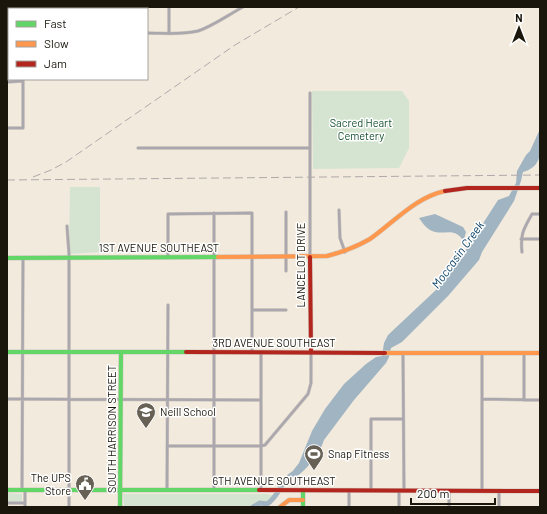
<svg xmlns="http://www.w3.org/2000/svg" width="547" height="514" font-family="Barlow,sans-serif">
<style>
.green{fill:#d5e4d1}
.water{fill:#a1b4c2}
.lines{fill:none;stroke-linecap:round;stroke-linejoin:round}
.river{stroke:#a1b4c2;stroke-width:5}
.street-casing{stroke:#cec7bd;stroke-width:3.5}
.fast-casing{stroke:#cec7bd;stroke-width:5}
.slow-casing{stroke:#cec7bd;stroke-width:5}
.jam-casing{stroke:#cec7bd;stroke-width:5}
.street{stroke:#aba7ae;stroke-width:2.5}
.fast{stroke:#63d668;stroke-width:4}
.slow{stroke:#ff974d;stroke-width:4}
.jam{stroke:#b3261e;stroke-width:4}
.rail{stroke:#afaaaa;stroke-width:1;stroke-dasharray:8 4;stroke-linecap:butt}
.labels{text-anchor:middle;stroke-width:3;stroke-linejoin:round;paint-order:stroke}
.park-label{font-size:11px;fill:#134e2e;stroke:#fff}
.street-label{font-size:11px;fill:#1a160c;stroke:#fff}
.poi-label{font-size:11px;fill:#1a160c;stroke:#fff;text-anchor:start}
.water-label{font-size:12px;font-style:italic;fill:#083f63;stroke:#fff}
</style>
<rect width="100%" height="100%" fill="#f2eadd"/>
<path class="green" d="M 312,91 L 402,91 L 409,101 L 409,148 L 399,168 L 313,169 Z
M 70,187 L 100,187 L 100,252 L 69,254 Z
M 7,493 L 22,494 L 22,503 L 7,503 Z
M 123,494 L 267,494 L 275,496 L 273,500 L 267,504 L 260,503 L 253,507 L 124,507 Z"/>
<path class="water" d="M 540,129 C 540,147 545,166 523,172 L 521,181 L 514,201 L 482,252 L 479,260 L 448,296 L 402,342 L 391,348 L 389,357 L 386,363 L 354,400 L 324,440 C 319,455 308,468 296,477 L 288,477 L 299,463 L 312,431 L 325,409 L 344,384 L 366,364 L 376,357 L 382,356 L 384,343 L 388,335 L 437,289 L 464,255 L 469,241 L 471,242 L 473,239 L 498,200 L 509,196 L 516,183 L 517,171 L 526,155 L 530,151 Z
M 435,214 L 463,227 L 466,232 L 464,239 L 462,239 C 453,226 442,237 430,230 C 425,227 422,222 419,218 Z"/>
<g class="lines">
<path class="river" d="M 253,507 L 260,503 L 267,504 C 279,497 280,481 293,474"/>
<defs>
<path id="street" d="M 23,7 L 23,9
M 72,7 L 72,9
M 169,7 L 169,33
M 109,9 L 110,7
M 142,9 L 142,7
M 147,33 C 164,33 182,35 198,31 C 213,26 228,15 243,7
M 7,35 L 9,35
M 7,82 L 23,81
M 310,93 L 310,256
M 7,128 L 23,128 L 23,79
M 138,148 L 310,148
M 339,210 L 340,238 L 345,252
M 67,226 L 69,254 L 69,507
M 521,239 L 540,239
M 522,252 C 520,233 524,229 532,214 L 540,214
M 168,257 L 168,214 L 252,213 L 252,352
M 286,271 L 286,212
M 252,310 L 286,310
M 403,353 L 404,490
M 482,353 L 482,490
M 524,353 L 524,400
M 7,399 L 261,400
M 482,399 L 540,400
M 167,446 L 261,446 L 265,445 L 308,394 L 311,383 L 311,353
M 22,489 L 23,258
M 167,489 L 168,305
M 214,490 L 214,213
M 261,490 L 261,353
M 371,490 L 371,419 L 403,419
M 499,492 L 499,507
M 7,503 L 25,503
M 25,507 L 25,490
M 349,507 L 349,492
M 399,507 L 399,492
M 449,507 L 449,492"/>
<path id="fast" d="M 7,258 L 218,257
M 7,352 L 186,352
M 7,490 L 259,490
M 303,490 L 303,507
M 120,507 L 121,352"/>
<path id="slow" d="M 218,257 L 327,256 C 343,252 356,247 370,239 C 394,222 416,197 445,191
M 385,353 L 540,353
M 280,507 L 289,500 L 303,500"/>
<path id="jam" d="M 445,191 L 467,188 L 540,188
M 310,257 L 311,353
M 186,352 L 385,353
M 259,490 L 540,491"/>
</defs>
<use href="#street" class="street-casing"/>
<use href="#fast" class="fast-casing"/>
<use href="#slow" class="slow-casing"/>
<use href="#jam" class="jam-casing"/>
<use href="#street" class="street"/>
<use href="#fast" class="fast"/>
<use href="#slow" class="slow"/>
<use href="#jam" class="jam"/>
<path class="rail" d="M 33,177 L 51,170 L 66,162 L 235,45 L 299,7
M 7,180 L 540,175"/>
</g>
<defs>
<symbol id="school-pin" viewBox="-11 -11 22 30"><path d="M0 17L-7.5 6A9.5 9.5 0 1 1 7.5 6Z" fill="#666055" stroke="#fff"/><path d="M0-5L7-2L0 1L-7-2ZM-4 1L0 2.5L4 1V4Q0 6-4 4Z" fill="#fff"/></symbol>
<symbol id="stadium-pin" viewBox="-11 -11 22 30"><path d="M0 17L-7.5 6A9.5 9.5 0 1 1 7.5 6Z" fill="#666055" stroke="#fff"/><path d="M0-5a6.5 5 0 1 0 0 10a6.5 5 0 1 0 0-10ZM-3.5-1.8h7v3.6h-7Z" fill="#fff"/></symbol>
<symbol id="civic-pin" viewBox="-11 -11 22 30"><path d="M0 17L-7.5 6A9.5 9.5 0 1 1 7.5 6Z" fill="#666055" stroke="#fff"/><path d="M-.6-6.5H3V-4.5H.6V-3L4-1V1h2V6H-6V1h2V-1L-.6-3ZM-1.2 2.5V6h2.4V2.5Z" fill="#fff"/></symbol>
</defs>
<g fill-rule="evenodd">
<use href="#school-pin" x="135" y="401" width="22" height="30"/>
<use href="#stadium-pin" x="303" y="443" width="22" height="30"/>
<use href="#civic-pin" x="74" y="473" width="22" height="30"/>
</g>
<g class="labels">
<g class="park-label">
<text x="361" y="127">Sacred Heart<tspan x="361" dy="13">Cemetery</tspan></text>
</g>
<g class="street-label">
<text x="159" y="252">1ST AVENUE SOUTHEAST</text>
<text transform="translate(301 265) rotate(-90)" y="4">LANCELOT DRIVE</text>
<text x="274" y="347">3RD AVENUE SOUTHEAST</text>
<text transform="translate(112 429) rotate(-90)" y="4">SOUTH HARRISON STREET</text>
<text x="274" y="485">6TH AVENUE SOUTHEAST</text>
</g>
<g class="poi-label">
<text x="160" y="416">Neill School</text>
<text x="328" y="458">Snap Fitness</text>
<text x="71" y="482" text-anchor="end">The UPS<tspan x="71" dy="13">Store</tspan></text>
</g>
<g class="water-label">
<text transform="translate(458 255) rotate(-54)" y="4">Moccasin Creek</text>
</g>
</g>
<rect width="547" height="514" fill="none" stroke="#1a160c" stroke-width="16"/>
<rect x="8" y="8" width="140" height="72" fill="#ffffff" stroke="#a3a29e"/>
<rect x="16" y="21" width="20" height="6" fill="#63d668" stroke="#a3a29e"/>
<text x="44" y="28" font-size="12" fill="#1a160c">Fast</text>
<rect x="16" y="41" width="20" height="6" fill="#ff974d" stroke="#a3a29e"/>
<text x="44" y="48" font-size="12" fill="#1a160c">Slow</text>
<rect x="16" y="61" width="20" height="6" fill="#b3261e" stroke="#a3a29e"/>
<text x="44" y="68" font-size="12" fill="#1a160c">Jam</text>
<g transform="translate(519 28)" stroke="#ffffff" stroke-width="3" paint-order="stroke">
<path d="M0-3L7 15L0 10L-7 15Z" fill="#1a160c"/>
<text y="-6" font-size="11" font-weight="bold" text-anchor="middle" fill="#1a160c">N</text>
</g>
<path d="M411 498v6h84v-6" fill="none" stroke="#1a160c" stroke-width="2"/>
<text x="417" y="498" font-size="12" fill="#1a160c" stroke="#ffffff" stroke-width="3" paint-order="stroke">200 m</text>
</svg>
